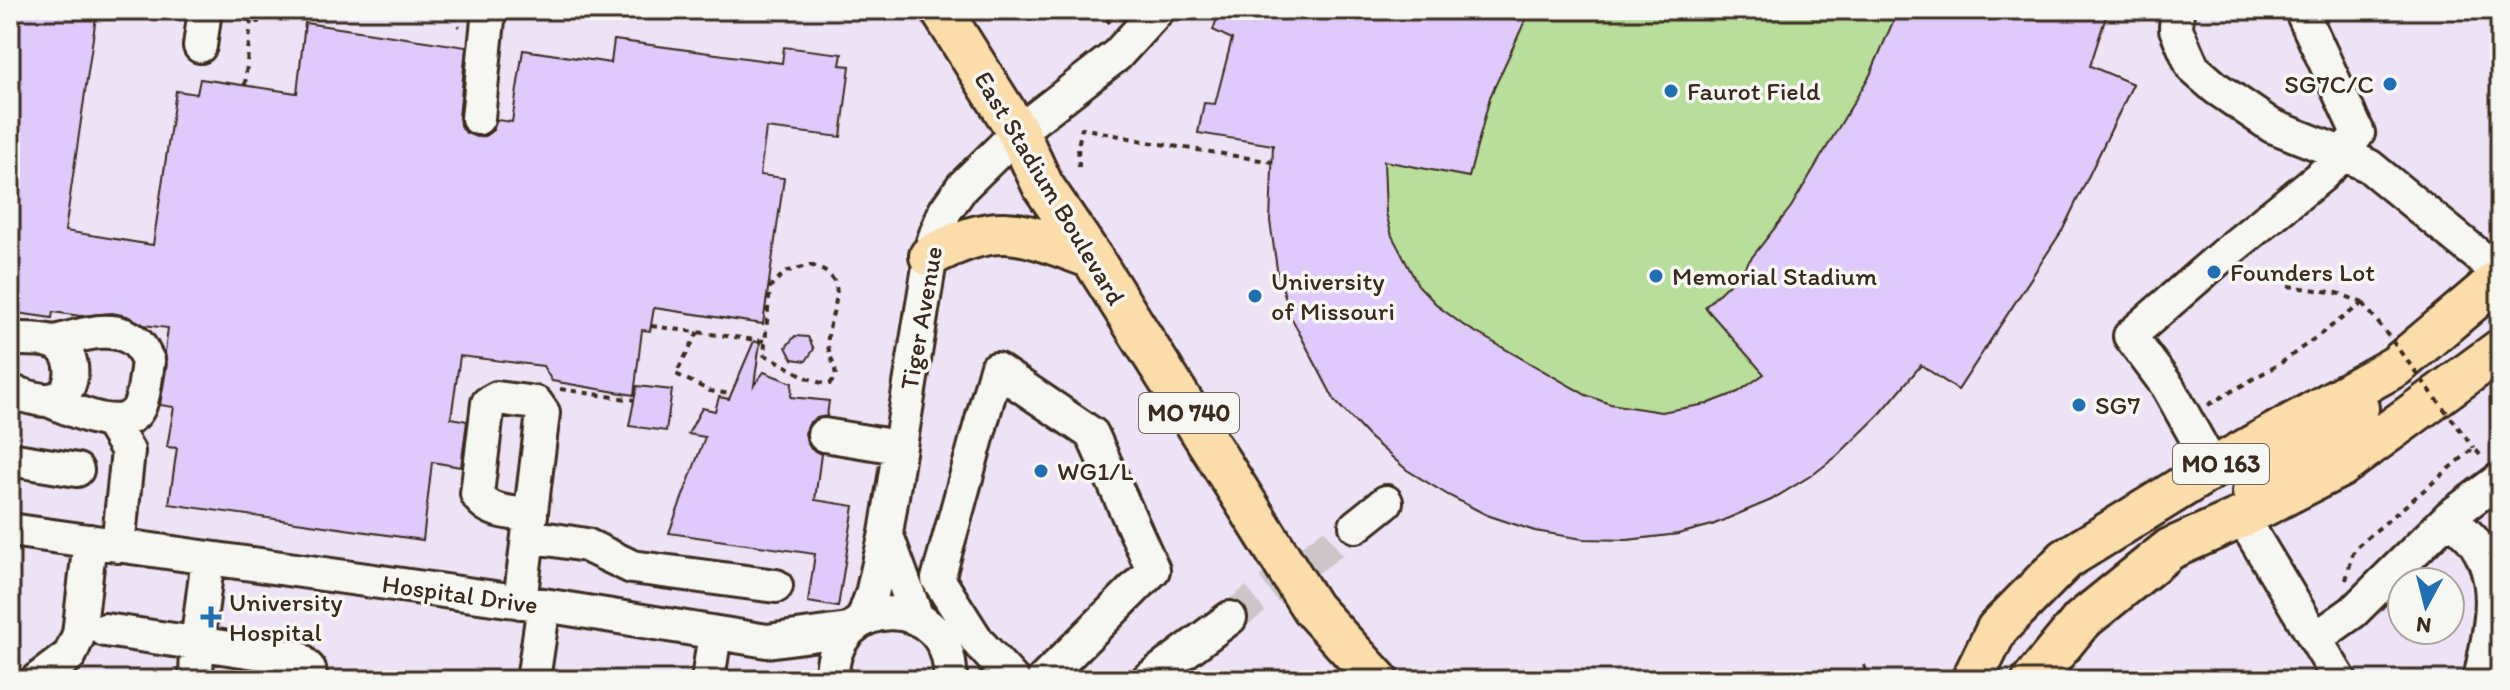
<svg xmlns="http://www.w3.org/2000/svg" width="2510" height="690" font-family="Itim,sans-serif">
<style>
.built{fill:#ede2f6;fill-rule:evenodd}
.green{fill:#b7de9a;stroke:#79845c;stroke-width:2}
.building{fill:#e0cafb;stroke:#3b2a1e;stroke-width:2}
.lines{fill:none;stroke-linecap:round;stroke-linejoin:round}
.minor-tunnel{stroke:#cdc6c9;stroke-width:32;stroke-dasharray:32 16;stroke-linecap:butt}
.minor-casing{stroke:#3b2a1e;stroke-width:38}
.major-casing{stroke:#3b2a1e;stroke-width:46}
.path{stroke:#3b2a1e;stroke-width:4;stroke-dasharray:6 6;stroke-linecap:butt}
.minor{stroke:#f6f6f2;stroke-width:32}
.major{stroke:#faddab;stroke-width:40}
.path-bridge{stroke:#3b2a1e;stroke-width:4;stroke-dasharray:6 6;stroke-linecap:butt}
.poi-dot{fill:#1f6fb2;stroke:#f6f6f2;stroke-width:3}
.labels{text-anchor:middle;stroke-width:7;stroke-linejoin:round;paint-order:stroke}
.shield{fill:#f6f6f2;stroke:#73675e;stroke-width:2}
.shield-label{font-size:24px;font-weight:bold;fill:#3b2a1e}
.poi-label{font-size:26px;fill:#3b2a1e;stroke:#f6f6f2;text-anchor:start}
.street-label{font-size:26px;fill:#3b2a1e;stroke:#f6f6f2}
</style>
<rect width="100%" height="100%" fill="#f2edf4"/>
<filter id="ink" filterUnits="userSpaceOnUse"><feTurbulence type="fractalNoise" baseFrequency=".0125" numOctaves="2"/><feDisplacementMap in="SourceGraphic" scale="16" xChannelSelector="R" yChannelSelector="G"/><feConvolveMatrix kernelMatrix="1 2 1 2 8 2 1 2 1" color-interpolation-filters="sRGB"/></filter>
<g filter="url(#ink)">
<path class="built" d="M 10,10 L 2500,10 L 2500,680 L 10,680 ZM 2402,582 L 2450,582 L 2450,630 L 2402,630 Z"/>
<path class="green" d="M 1310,10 L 2108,10 L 2090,66 L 2133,84 L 2063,229 L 1958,390 L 1921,365 L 1880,414 L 1815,473 L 1771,500 L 1712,525 L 1678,534 L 1627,540 L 1535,531 L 1487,515 L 1448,495 L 1407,470 L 1369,437 L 1335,401 L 1291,317 Z"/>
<path class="building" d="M 10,10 L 97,10 L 65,231 L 153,245 L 176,91 L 197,94 L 200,79 L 297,93 L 305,23 L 466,47 L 459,117 L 460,125 L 466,133 L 477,137 L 485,136 L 493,130 L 497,120 L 512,122 L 523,50 L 611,63 L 614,40 L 782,63 L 784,47 L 842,54 L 840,65 L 850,66 L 841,137 L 766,128 L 760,175 L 784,178 L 763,324 L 654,308 L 650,331 L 642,330 L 634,395 L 552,381 L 543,366 L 460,356 L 451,418 L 467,421 L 461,467 L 432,462 L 423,540 L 169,504 L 177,448 L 167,447 L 174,407 L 160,405 L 167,364 L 165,352 L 168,328 L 144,325 L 127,316 L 112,313 L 80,316 L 53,312 L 52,318 L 10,312 Z
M 1220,10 L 1530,10 L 1490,97 L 1469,177 L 1384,161 L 1386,213 L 1392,236 L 1418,285 L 1439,307 L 1463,325 L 1586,395 L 1610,404 L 1661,412 L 1707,404 L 1738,392 L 1764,374 L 1705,307 L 1739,274 L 1791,207 L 1870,75 L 1898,10 L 2108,10 L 2090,66 L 2133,84 L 2063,229 L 1958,390 L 1921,365 L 1880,414 L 1837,456 L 1815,473 L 1771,500 L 1712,525 L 1678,534 L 1627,540 L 1583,539 L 1535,531 L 1487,515 L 1448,495 L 1407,470 L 1369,437 L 1335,401 L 1291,317 L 1277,269 L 1270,221 L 1273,145 L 1198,133 L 1204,103 L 1215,104 L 1232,39 L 1213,30 Z
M 795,336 L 808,337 L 814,349 L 806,361 L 792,359 L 786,347 Z
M 754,341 L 760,343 L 754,385 L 764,372 L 792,383 L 791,397 L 829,401 L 827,416 L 817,418 L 810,422 L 805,433 L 807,442 L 811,449 L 821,454 L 815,500 L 854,506 L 838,607 L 808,602 L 815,554 L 669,533 L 705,437 L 688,434 L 702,408 L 715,411 L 719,397 L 729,399 Z
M 637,386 L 672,390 L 666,431 L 629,426 Z"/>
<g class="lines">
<path class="minor-tunnel" d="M 1230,618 L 1356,526"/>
<defs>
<path id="minor" d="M 2177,10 L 2176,29 L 2193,68 L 2216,88 L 2272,126 L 2343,154 L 2321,176 L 2222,256 L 2130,336 L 2168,387 L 2213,468
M 2301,10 L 2358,133 L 2343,154 L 2369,166 L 2500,273
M 200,46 L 205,10
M 478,118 L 489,10
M 10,339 C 24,339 40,338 53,342 C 80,351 77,402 46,400 C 35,400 21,394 10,392
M 48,400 C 70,409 127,439 140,405 C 145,392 146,375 148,361 C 145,356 142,348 138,344 C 117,322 80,335 56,342
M 111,423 L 128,451 L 118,546
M 824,435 L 898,447
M 10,459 L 77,470
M 2242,517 L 2340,680
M 1356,526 L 1386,502
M 10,530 L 544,605 L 767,641 L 848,630
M 886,533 L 917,618
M 529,536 L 586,545 L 632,567 L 776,586
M 520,602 L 543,413 L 536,403 L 497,398 L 488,403 L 477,494 C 487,513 512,513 531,515
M 863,619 L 872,594 L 886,533 L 933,242 L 945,211 L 962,187 L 1018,132 L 1117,55 L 1158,10
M 105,630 L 298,658 L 309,669 L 311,680
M 2315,639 L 2353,612 L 2449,517
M 37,680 L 70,655 L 79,634 L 90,541
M 196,680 L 197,644 L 208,558
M 533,680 L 544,605
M 708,680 L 715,633
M 832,680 C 830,590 954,592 950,680
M 1013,680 L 978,642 L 938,579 L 996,369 L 1092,434 L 1153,570 L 1043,680
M 1147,680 L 1230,618
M 2480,680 C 2489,633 2505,581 2472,539 C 2465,531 2456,524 2449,517 L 2500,479"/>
<path id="major" d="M 941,10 L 1018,132 L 1043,186 L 1092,258 L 1312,608 L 1378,680
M 930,256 C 1001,218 1022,233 1092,258
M 2253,492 L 2261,481 L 2346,422 L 2358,408
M 1972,680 L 1997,629 L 2066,559 L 2213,468 L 2396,366 L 2500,278
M 2033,680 L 2081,621 L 2170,549 L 2242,517 L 2340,467 L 2500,350"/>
</defs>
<use href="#minor" class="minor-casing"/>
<use href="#major" class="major-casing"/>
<path class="path" d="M 430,10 L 453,14 L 459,27
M 1099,10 L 1110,23
M 232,16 L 258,22 L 260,10
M 245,85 L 251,20
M 1079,167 L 1078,146 L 1082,128 L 1148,142 L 1273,162
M 810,265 C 859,280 825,313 828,345 C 829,355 835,365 836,376 L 830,384 C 806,383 787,363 764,355 L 770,287 L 785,272 Z
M 2288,286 L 2338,293 L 2363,303
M 651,326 L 764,341
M 698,332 L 676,374 L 710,391 L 731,394
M 560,389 L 634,400
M 2208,405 L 2281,363 L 2363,303
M 2346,580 L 2354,549 L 2474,448 L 2483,458
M 1864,665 L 1869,680
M 348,680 L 348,675
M 794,680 L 796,671 L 805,672"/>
<use href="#minor" class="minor"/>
<use href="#major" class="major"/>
<path class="path-bridge" d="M 2363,303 L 2474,448"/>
</g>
</g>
<g class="poi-dot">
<circle cx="2390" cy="84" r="8"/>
<circle cx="1671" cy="91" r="8"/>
<circle cx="2214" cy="272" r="8"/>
<circle cx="1656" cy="276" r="8"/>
<circle cx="1255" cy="296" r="8"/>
<circle cx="2079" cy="405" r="8"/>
<circle cx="1041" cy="471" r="8"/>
<path d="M207 605h8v8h8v8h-8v8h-8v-8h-8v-8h8z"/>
</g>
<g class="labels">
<g class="shield">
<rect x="1139" y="393" width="100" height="40" rx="6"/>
<rect x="2173" y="444" width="96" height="40" rx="6"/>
</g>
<g class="shield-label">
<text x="1189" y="421">MO 740</text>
<text x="2221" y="472">MO 163</text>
</g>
<g class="poi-label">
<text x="2374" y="93" text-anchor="end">SG7C/C</text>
<text x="1687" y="100">Faurot Field</text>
<text x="2230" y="281">Founders Lot</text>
<text x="1672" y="285">Memorial Stadium</text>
<text x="1271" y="290">University<tspan x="1271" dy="30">of Missouri</tspan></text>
<text x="2095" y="414">SG7</text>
<text x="1057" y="480">WG1/L</text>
<text x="229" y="611">University<tspan x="229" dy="30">Hospital</tspan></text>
</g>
<g class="street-label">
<text transform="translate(1050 188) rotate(59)" y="9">East Stadium Boulevard</text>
<text transform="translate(921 318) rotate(-80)" y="9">Tiger Avenue</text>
<text transform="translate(460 594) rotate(8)" y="9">Hospital Drive</text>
</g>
</g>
<rect width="2510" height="690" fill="none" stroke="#f6f6f2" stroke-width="40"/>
<rect x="20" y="20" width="2470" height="650" fill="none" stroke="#3b2a1e" stroke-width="3" filter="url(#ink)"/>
<g transform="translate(2426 606) rotate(187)"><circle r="38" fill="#f6f6f2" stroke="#aba49d" stroke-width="2"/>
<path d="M0-6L14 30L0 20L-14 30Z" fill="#1f6fb2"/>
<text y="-12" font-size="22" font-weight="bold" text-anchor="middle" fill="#3b2a1e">N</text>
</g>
</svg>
